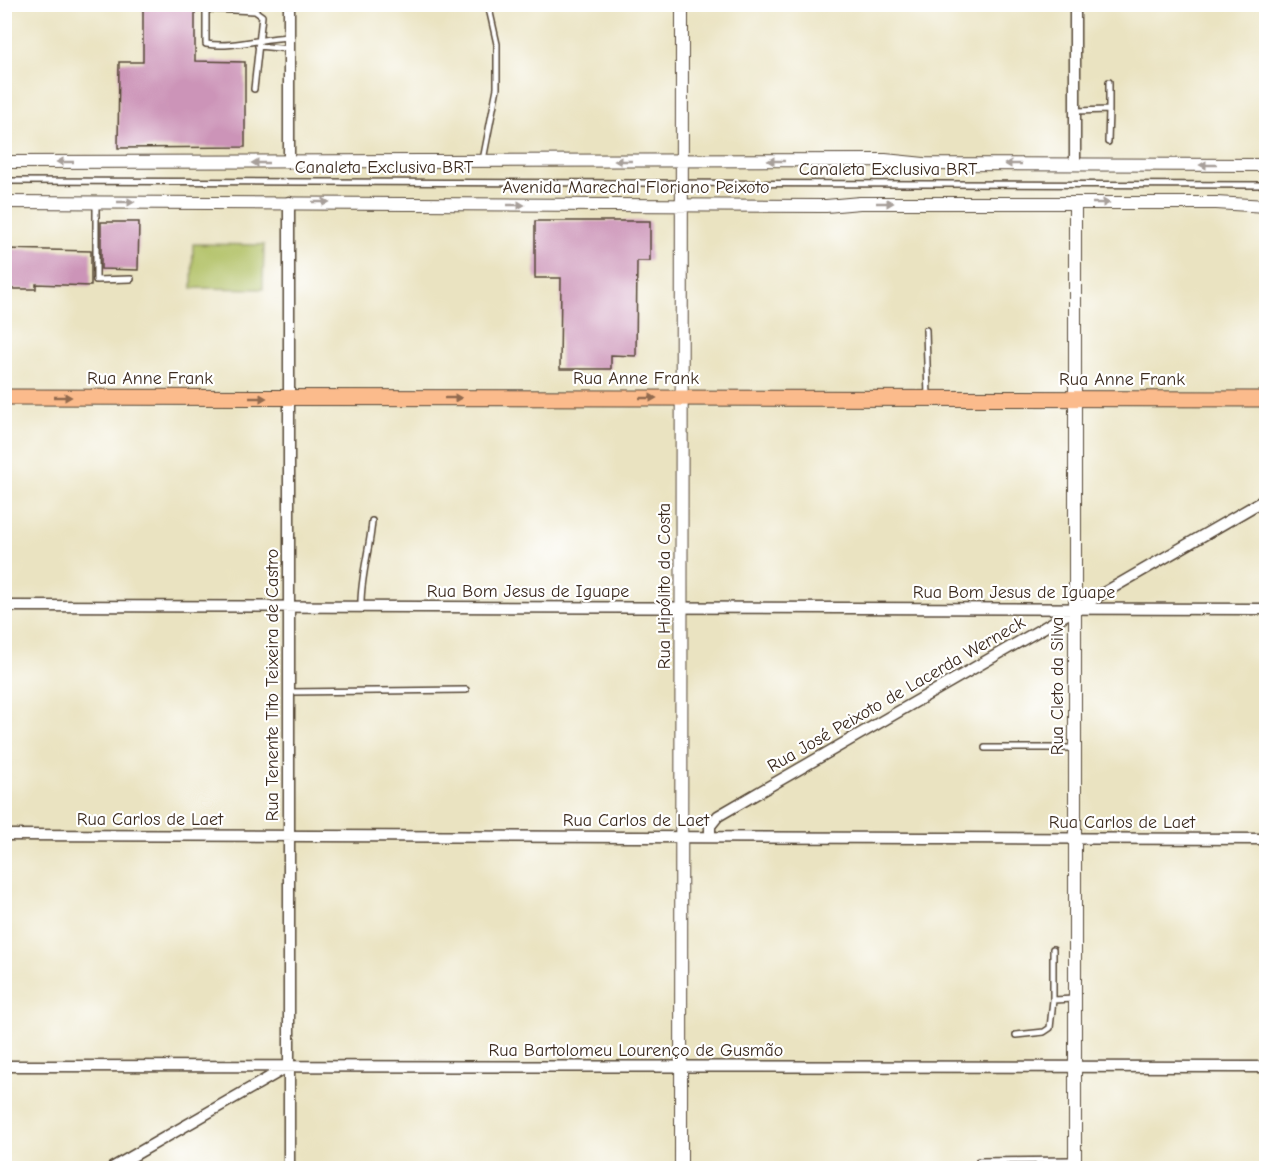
<svg xmlns="http://www.w3.org/2000/svg" width="1271" height="1173" font-family="'Comic Neue',sans-serif">
<style>
.green{fill:#b0c063;stroke:#767540;stroke-width:1.5}
.building{fill:#cc94b8}
.lines{fill:none;stroke-linecap:round;stroke-linejoin:round}
.service-casing{stroke:#554636;stroke-width:8}
.minor-casing{stroke:#554636;stroke-width:13}
.tertiary-casing{stroke:#554636;stroke-width:14}
.primary-casing{stroke:#554636;stroke-width:17}
.service{stroke:#fff;stroke-width:5}
.minor{stroke:#fff;stroke-width:10}
.tertiary{stroke:#fff;stroke-width:12}
.primary{stroke:#fbbb8c;stroke-width:15}
.oneway{fill:#a79f9a}
.oneway2{fill:#916b50}
.labels{text-anchor:middle;stroke-width:4.5;stroke-linejoin:round;paint-order:stroke}
.street-label{font-size:18px;fill:#3b2a1e;stroke:#fff}
</style>
<rect width="100%" height="100%" fill="#fff"/>
<filter id="ink" filterUnits="userSpaceOnUse"><feTurbulence type="fractalNoise" baseFrequency=".0167" numOctaves="2"/><feDisplacementMap in="SourceGraphic" scale="12" xChannelSelector="R" yChannelSelector="G"/><feConvolveMatrix kernelMatrix="1 2 1 2 8 2 1 2 1" color-interpolation-filters="sRGB"/></filter>
<filter id="wash" filterUnits="userSpaceOnUse"><feTurbulence type="fractalNoise" baseFrequency=".008" numOctaves="4" result="noise"/><feDisplacementMap in="SourceGraphic" scale="24" xChannelSelector="R" yChannelSelector="G"/><feGaussianBlur stdDeviation="1.35" result="paint"/><feColorMatrix in="noise" values="0 0 0 0 0 0 0 0 0 0 0 0 0 0 0 0 0 1.4 0 .05"/><feComposite in="paint" operator="in"/></filter>
<g filter="url(#wash)">
<rect width="100%" height="100%" fill="#eae3c1"/>
<path class="green" d="M 193,244 L 264,245 L 263,289 L 192,288 Z"/>
<g id="blocks">
<path class="building" d="M 143,7 L 195,7 L 195,61 L 245,62 L 245,147 L 118,148 L 119,62 L 143,62 Z
M 535,221 L 650,221 L 650,261 L 637,261 L 636,356 L 611,355 L 611,369 L 560,369 L 561,278 L 535,278 Z
M 101,222 L 139,222 L 138,270 L 101,269 Z
M 4,249 L 91,251 L 91,286 L 36,284 L 36,289 L 4,289 Z"/>
</g>
</g>
<g filter="url(#ink)">
<use href="#blocks" fill-opacity="0" stroke="#554636" stroke-width="1.5"/>
<g class="lines">
<defs>
<path id="service" d="M 258,46 L 289,49
M 254,89 L 262,16 L 255,11 L 211,9 L 206,11 L 206,44 C 234,48 261,38 289,37
M 1075,111 L 1109,110 L 1109,82
M 1108,142 L 1109,110
M 483,160 L 497,88 L 497,44 L 488,4
M 4,181 L 1266,185
M 96,204 L 96,280 L 131,279
M 926,330 L 928,397
M 361,607 C 360,578 370,550 372,521
M 289,692 L 466,690
M 985,748 L 1074,748
M 1053,949 L 1053,1000
M 1016,1035 L 1044,1032 L 1050,1028 L 1053,1000 L 1074,999
M 979,1161 L 1073,1160"/>
<path id="minor" d="M 289,163 L 289,4
M 1075,164 L 1075,4
M 289,202 L 289,1168
M 4,606 L 1266,609
M 4,835 L 1266,839
M 710,837 L 710,826 L 718,816 L 1266,499
M 4,1066 L 1266,1067
M 112,1168 L 289,1066"/>
<path id="tertiary" d="M 4,162 L 885,160 L 924,164 L 1266,165
M 4,202 L 826,206 L 860,203 L 1216,203 L 1266,206
M 681,1168 L 682,4
M 1075,1168 L 1075,203"/>
<path id="primary" d="M 4,397 L 1266,399"/>
</defs>
<use href="#service" class="service-casing"/>
<use href="#minor" class="minor-casing"/>
<use href="#tertiary" class="tertiary-casing"/>
<use href="#primary" class="primary-casing"/>
<use href="#service" class="service"/>
<use href="#minor" class="minor"/>
<use href="#tertiary" class="tertiary"/>
<use href="#primary" class="primary"/>
</g>
<defs><path id="oneway-solid" d="M-6-.8H1V-3.2L6.5 0L1 3.2V.8H-6Z" transform="scale(1.5)"/></defs>
<g class="oneway">
<use href="#oneway-solid" transform="translate(623 161) rotate(-180)"/>
<use href="#oneway-solid" transform="translate(776 161) rotate(180)"/>
<use href="#oneway-solid" transform="translate(65 162) rotate(-180)"/>
<use href="#oneway-solid" transform="translate(260 163) rotate(-180)"/>
<use href="#oneway-solid" transform="translate(1013 164) rotate(-180)"/>
<use href="#oneway-solid" transform="translate(1208 165) rotate(-180)"/>
<use href="#oneway-solid" transform="translate(126 202)"/>
<use href="#oneway-solid" transform="translate(321 202)"/>
<use href="#oneway-solid" transform="translate(885 203)"/>
<use href="#oneway-solid" transform="translate(1101 203)"/>
<use href="#oneway-solid" transform="translate(516 205)"/>
</g>
<g class="oneway2">
<use href="#oneway-solid" transform="translate(63 397)"/>
<use href="#oneway-solid" transform="translate(258 398)"/>
<use href="#oneway-solid" transform="translate(453 398)"/>
<use href="#oneway-solid" transform="translate(648 398)"/>
</g>
</g>
<g class="labels">
<g class="street-label">
<text x="384" y="173">Canaleta Exclusiva BRT</text>
<text x="888" y="175">Canaleta Exclusiva BRT</text>
<text x="636" y="193">Avenida Marechal Floriano Peixoto</text>
<text x="150" y="384">Rua Anne Frank</text>
<text x="636" y="384">Rua Anne Frank</text>
<text x="1122" y="385">Rua Anne Frank</text>
<text transform="translate(664 586) rotate(-90)" y="6">Rua Hipólito da Costa</text>
<text x="528" y="597">Rua Bom Jesus de Iguape</text>
<text x="1014" y="598">Rua Bom Jesus de Iguape</text>
<text transform="translate(272 685) rotate(-90)" y="6">Rua Tenente Tito Teixeira de Castro</text>
<text transform="translate(1057 686) rotate(-90)" y="6">Rua Cleto da Silva</text>
<text transform="translate(896 694) rotate(-30)" y="6">Rua José Peixoto de Lacerda Werneck</text>
<text x="150" y="825">Rua Carlos de Laet</text>
<text x="636" y="826">Rua Carlos de Laet</text>
<text x="1122" y="828">Rua Carlos de Laet</text>
<text x="636" y="1056">Rua Bartolomeu Lourenço de Gusmão</text>
</g>
</g>
<rect width="1271" height="1173" fill="none" stroke="#fff" stroke-width="24"/>
</svg>
